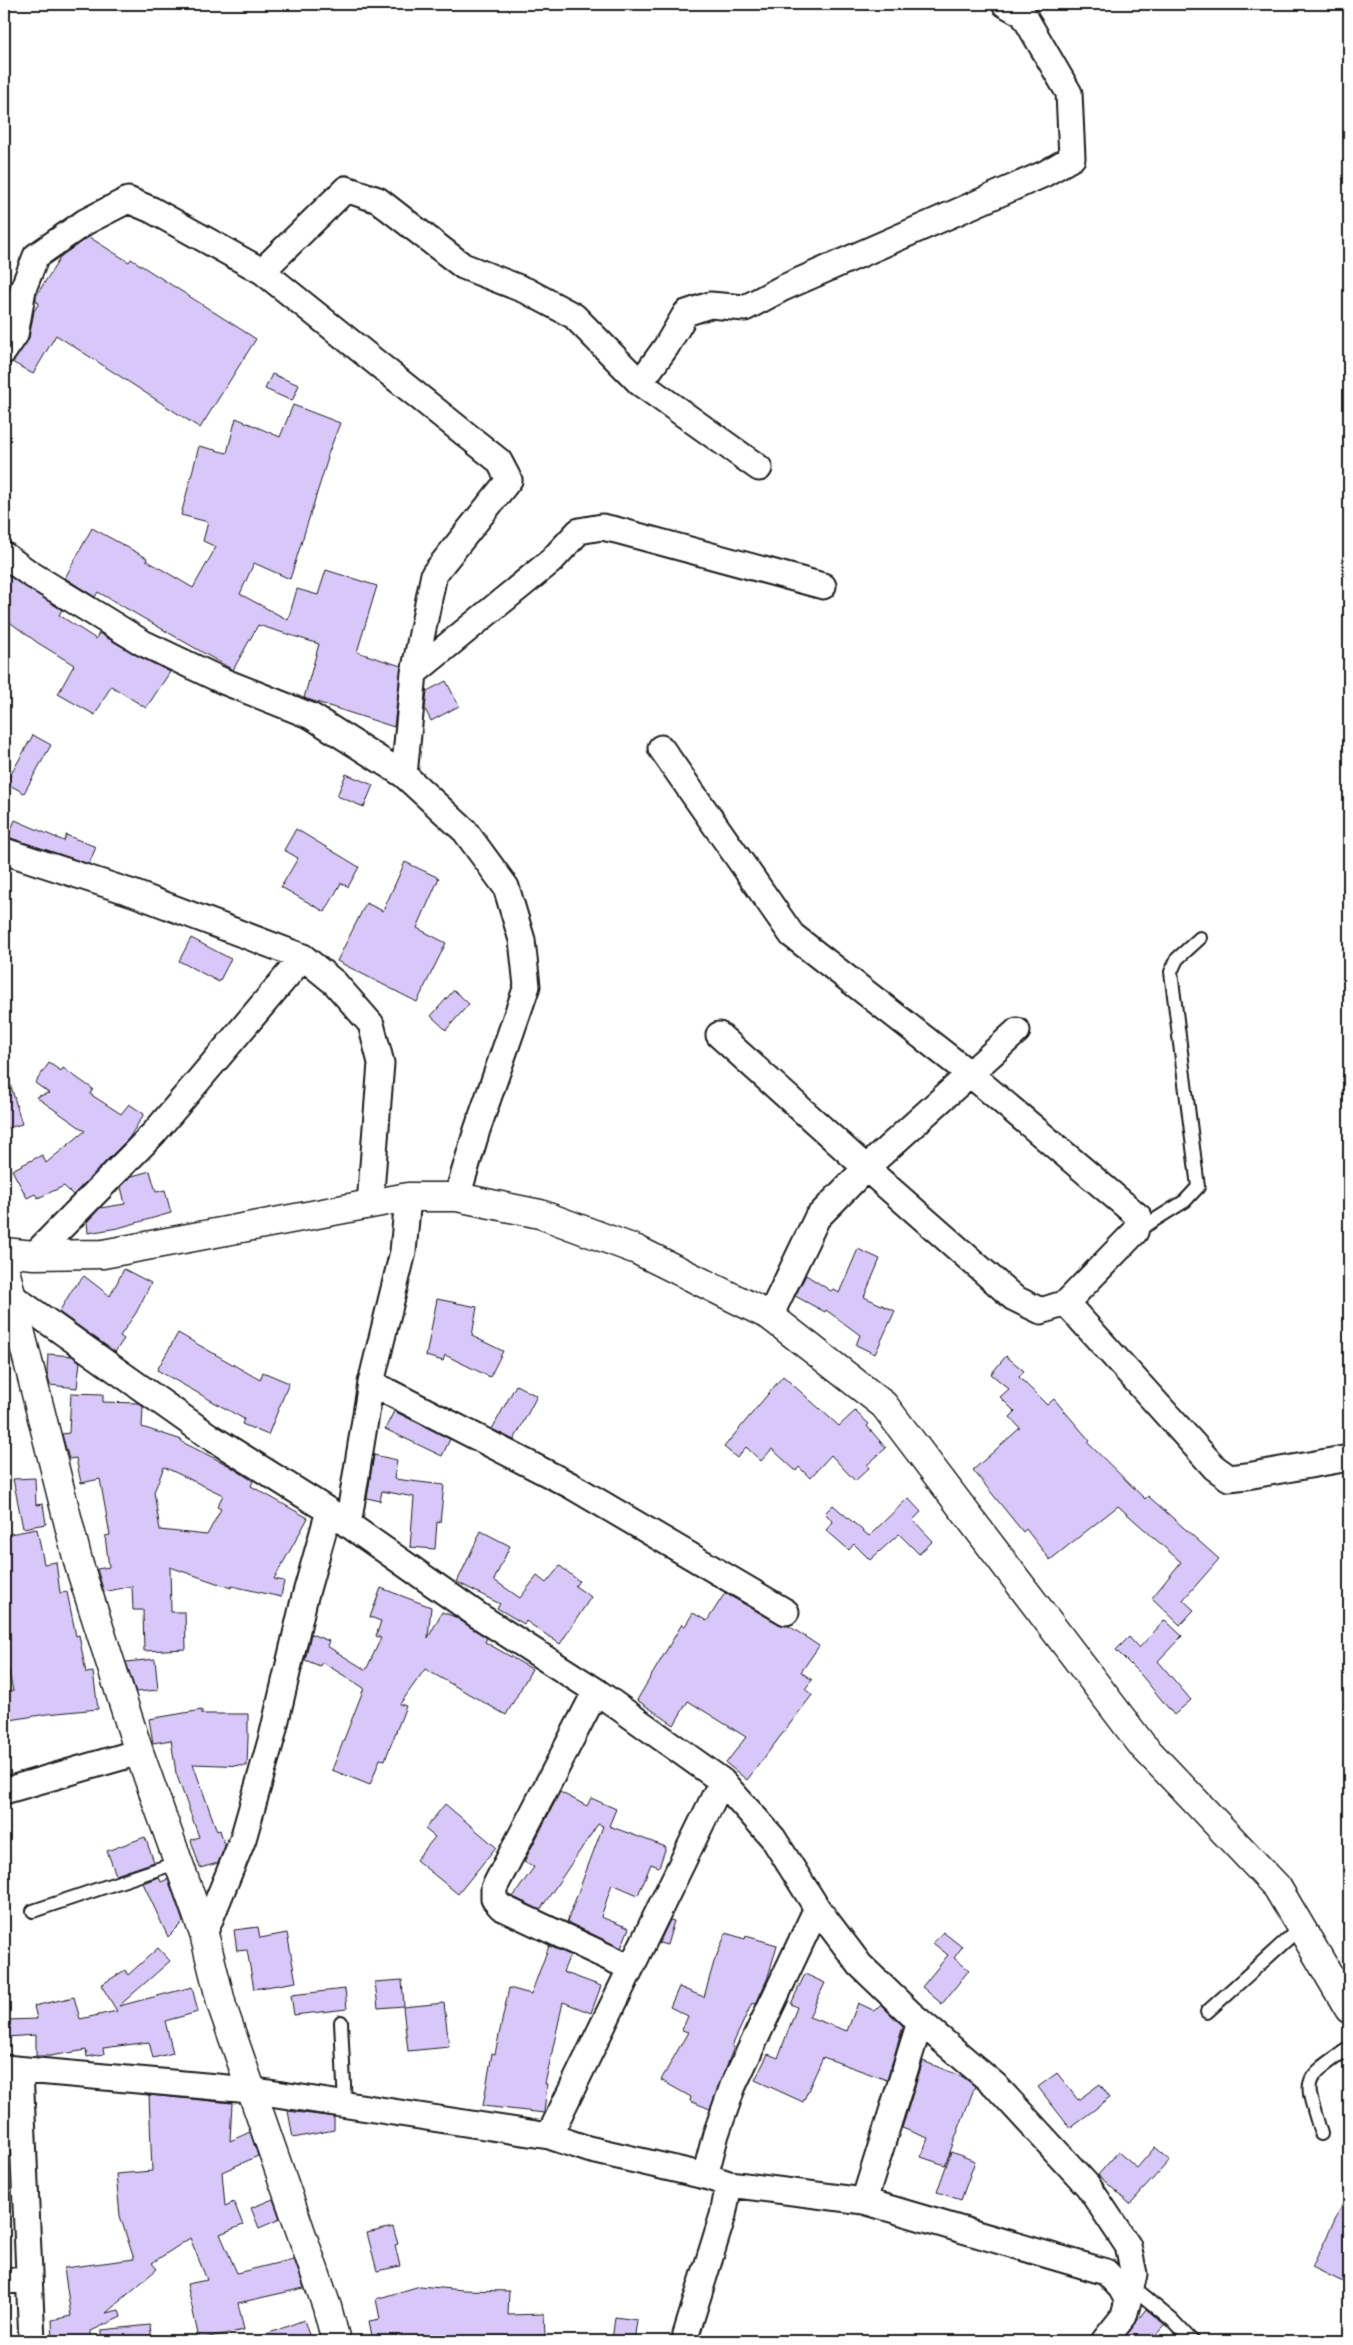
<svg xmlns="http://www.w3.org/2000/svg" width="1353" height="2345" font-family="'Playpen Sans',sans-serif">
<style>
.building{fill:#d8c7f9;stroke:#1c1c1c;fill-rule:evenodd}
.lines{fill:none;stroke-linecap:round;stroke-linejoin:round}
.service-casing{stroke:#1c1c1c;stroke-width:16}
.minor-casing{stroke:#1c1c1c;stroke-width:29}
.tertiary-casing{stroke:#1c1c1c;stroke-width:31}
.service{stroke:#fff;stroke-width:12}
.minor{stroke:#fff;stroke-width:25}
.tertiary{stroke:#fff;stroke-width:28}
</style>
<rect width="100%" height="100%" fill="#fff"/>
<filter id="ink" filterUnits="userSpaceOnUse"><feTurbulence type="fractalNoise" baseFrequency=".02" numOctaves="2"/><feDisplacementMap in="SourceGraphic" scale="10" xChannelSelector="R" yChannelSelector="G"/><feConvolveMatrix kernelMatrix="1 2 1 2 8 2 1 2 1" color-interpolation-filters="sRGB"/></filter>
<g filter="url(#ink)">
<path class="building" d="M 89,237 L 129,262 L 131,259 L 256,339 L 200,428 L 56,335 L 33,374 L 12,362 L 29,338 L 34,311 L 39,303 L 36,301 L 36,296 L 62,255 Z
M 272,374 L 299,385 L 292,401 L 265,389 Z
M 293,405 L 340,423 L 327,457 L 328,458 L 290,579 L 254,563 L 240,594 L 288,620 L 297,589 L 318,595 L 326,570 L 377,586 L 357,652 L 401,666 L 394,727 L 304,698 L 319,644 L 258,625 L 233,670 L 98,592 L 95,597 L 65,578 L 92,528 L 147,558 L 146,560 L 193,588 L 216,547 L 203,541 L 208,522 L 181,515 L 199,446 L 227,453 L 236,418 L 280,437 Z
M 4,573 L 62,610 L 59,615 L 96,639 L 99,633 L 136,655 L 170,672 L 146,708 L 111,686 L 95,715 L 58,694 L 74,665 L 38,643 L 4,618 Z
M 446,681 L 459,706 L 431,721 L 425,709 L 427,691 Z
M 33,735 L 51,745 L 24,793 L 6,783 Z
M 346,774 L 373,785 L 364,807 L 337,796 Z
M 15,820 L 64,841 L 66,835 L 96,847 L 89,864 L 8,837 Z
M 296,829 L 359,867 L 348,887 L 341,883 L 325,912 L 281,887 L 298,858 L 284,850 Z
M 405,862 L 439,878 L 417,928 L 446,943 L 417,1002 L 337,961 L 366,903 L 383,911 Z
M 191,938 L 231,959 L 219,982 L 179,961 Z
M 454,990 L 469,1004 L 446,1030 L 431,1016 Z
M 49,1063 L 61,1071 L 63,1068 L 93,1089 L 90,1094 L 121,1114 L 129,1104 L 144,1114 L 129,1138 L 73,1195 L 64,1186 L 38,1198 L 35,1194 L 27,1198 L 12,1170 L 42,1155 L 46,1163 L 85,1131 L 36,1097 L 49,1093 L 35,1083 Z
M 8,1076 L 22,1124 L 4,1129 L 4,1077 Z
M 150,1171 L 156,1192 L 165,1190 L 171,1213 L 118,1228 L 88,1233 L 87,1222 L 100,1208 L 125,1204 L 121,1187 L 132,1176 Z
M 858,1249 L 880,1259 L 864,1297 L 895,1311 L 875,1354 L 856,1345 L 860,1335 L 826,1310 L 825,1312 L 795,1296 L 806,1275 L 831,1291 L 833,1289 L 839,1293 Z
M 124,1269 L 151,1283 L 136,1313 L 120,1336 L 124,1339 L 115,1352 L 59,1312 L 72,1290 L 84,1276 L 110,1296 Z
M 437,1299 L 477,1307 L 472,1336 L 503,1351 L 490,1377 L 445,1355 L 443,1361 L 426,1356 Z
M 178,1333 L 260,1380 L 263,1372 L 289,1383 L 268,1435 L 242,1424 L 244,1419 L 157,1370 Z
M 48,1354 L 72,1356 L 80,1362 L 77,1388 L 50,1385 L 47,1372 Z
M 1006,1356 L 1024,1371 L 1019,1377 L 1047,1405 L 1054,1399 L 1090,1441 L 1088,1443 L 1145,1499 L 1148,1496 L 1219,1559 L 1183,1600 L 1194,1610 L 1180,1625 L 1152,1598 L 1181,1562 L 1118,1506 L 1050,1560 L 1026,1529 L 1023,1532 L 973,1470 L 1020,1428 L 1010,1417 L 1015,1412 L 1000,1397 L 1009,1389 L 991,1374 Z
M 783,1376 L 839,1426 L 855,1411 L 869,1424 L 867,1426 L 886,1448 L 867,1465 L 869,1468 L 855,1481 L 831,1455 L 810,1478 L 799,1467 L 796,1471 L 772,1449 L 761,1461 L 746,1447 L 737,1458 L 724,1447 Z
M 516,1385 L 537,1396 L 514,1440 L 492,1429 Z
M 71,1393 L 103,1394 L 103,1402 L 138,1403 L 143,1407 L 142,1427 L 182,1440 L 182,1442 L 228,1465 L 253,1481 L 251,1486 L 308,1518 L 274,1579 L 284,1581 L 281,1597 L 232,1586 L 231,1588 L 170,1567 L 171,1612 L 185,1612 L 186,1649 L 144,1651 L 143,1610 L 133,1610 L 132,1586 L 104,1592 L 97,1569 L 109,1567 L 105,1536 L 110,1535 L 100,1479 L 81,1483 L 76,1458 L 69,1459 L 62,1434 L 69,1433 ZM 164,1467 L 223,1495 L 217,1507 L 221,1509 L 207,1535 L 160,1530 L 154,1492 Z
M 394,1411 L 450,1439 L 442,1456 L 385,1429 Z
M 374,1455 L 397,1460 L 394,1479 L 444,1485 L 440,1523 L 437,1522 L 435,1549 L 410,1547 L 414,1497 L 382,1491 L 380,1501 L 367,1498 Z
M 35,1478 L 36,1505 L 43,1504 L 46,1524 L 23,1528 L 13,1479 Z
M 908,1498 L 921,1512 L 913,1520 L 933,1541 L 919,1554 L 899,1534 L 870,1560 L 854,1544 L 849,1550 L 826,1530 L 833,1522 L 825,1513 L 833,1505 L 869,1536 Z
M 37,1529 L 44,1564 L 56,1562 L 60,1593 L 67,1592 L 76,1636 L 79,1635 L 86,1673 L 93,1672 L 98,1709 L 47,1714 L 4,1721 L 4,1692 L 13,1691 L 4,1649 L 4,1535 Z
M 481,1531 L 510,1546 L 494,1580 L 520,1598 L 537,1576 L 546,1583 L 560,1566 L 579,1581 L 575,1586 L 591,1597 L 560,1644 L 526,1621 L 524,1624 L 497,1608 L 500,1604 L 457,1582 Z
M 381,1588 L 431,1607 L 428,1638 L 442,1612 L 455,1617 L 487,1638 L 485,1642 L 532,1669 L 506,1715 L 425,1669 L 400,1704 L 406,1706 L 385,1760 L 380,1759 L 370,1785 L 332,1770 L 364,1688 L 322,1662 L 320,1666 L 305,1660 L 311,1634 L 329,1641 L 327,1646 L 366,1670 L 381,1638 L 376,1636 L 381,1621 L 370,1617 Z
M 725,1593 L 779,1624 L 789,1626 L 819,1646 L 801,1672 L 812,1680 L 805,1689 L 812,1695 L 747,1780 L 726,1763 L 746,1737 L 688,1701 L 674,1725 L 637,1700 L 682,1624 L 685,1626 L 693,1613 L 707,1621 Z
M 1165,1620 L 1182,1636 L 1158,1661 L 1191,1700 L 1174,1715 L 1142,1676 L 1116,1650 L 1129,1637 L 1139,1648 Z
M 155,1659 L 158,1690 L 136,1692 L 126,1662 Z
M 202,1710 L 202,1714 L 248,1714 L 248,1738 L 247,1766 L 193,1764 L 217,1831 L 220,1830 L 225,1846 L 218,1863 L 200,1868 L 191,1840 L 199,1837 L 176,1773 L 171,1740 L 153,1743 L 149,1719 Z
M 560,1792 L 587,1806 L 591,1798 L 616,1809 L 609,1826 L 666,1847 L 659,1867 L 651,1864 L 638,1895 L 612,1884 L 601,1917 L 629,1928 L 621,1948 L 567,1922 L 603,1826 L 598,1824 L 540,1910 L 513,1897 L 534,1867 L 524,1862 Z
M 445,1804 L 496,1847 L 458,1894 L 416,1860 L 435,1837 L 425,1829 Z
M 145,1837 L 154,1862 L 116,1875 L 107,1851 Z
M 159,1877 L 161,1882 L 168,1879 L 183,1922 L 168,1937 L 143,1883 Z
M 670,1920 L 674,1921 L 667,1945 L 659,1943 Z
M 258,1927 L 260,1938 L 287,1933 L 296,1982 L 254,1989 L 247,1950 L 237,1951 L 234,1930 Z
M 943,1932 L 962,1947 L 954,1958 L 969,1970 L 942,2004 L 922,1987 L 948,1955 L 933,1943 Z
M 726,1933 L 745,1939 L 746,1936 L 777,1945 L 768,1977 L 756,2004 L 752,2003 L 732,2046 L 734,2047 L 710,2109 L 690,2101 L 691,2097 L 661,2080 L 688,2032 L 682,2030 L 688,2016 L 670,2007 L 679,1987 L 704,1997 L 714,1962 Z
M 549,1946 L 570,1955 L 563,1972 L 601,1986 L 591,2013 L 563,2002 L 545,2084 L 547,2084 L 544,2113 L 483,2106 L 492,2053 L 495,2054 L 509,1988 L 531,1994 Z
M 158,1948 L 170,1961 L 119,2006 L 192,1987 L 198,2012 L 165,2021 L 173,2053 L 153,2058 L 149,2042 L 103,2048 L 104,2054 L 87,2057 L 86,2050 L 50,2056 L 36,2056 L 36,2035 L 6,2037 L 5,2020 L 37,2019 L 34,2006 L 74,1997 L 80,2019 L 117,2011 L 101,1985 L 125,1970 L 128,1975 Z
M 805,1974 L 825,1983 L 809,2017 L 847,2031 L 858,2003 L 875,2011 L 881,2005 L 903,2026 L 887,2080 L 823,2057 L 803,2102 L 755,2080 L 768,2054 L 778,2058 L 797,2007 L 791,2004 Z
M 402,1980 L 404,2006 L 378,2008 L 375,1982 Z
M 345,1989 L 347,2009 L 294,2015 L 291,1995 Z
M 444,2003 L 449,2047 L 408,2051 L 403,2007 Z
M 923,2061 L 963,2077 L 975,2086 L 945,2165 L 921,2157 L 928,2138 L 902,2128 Z
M 1057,2073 L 1078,2100 L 1100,2084 L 1110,2098 L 1070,2128 L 1038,2087 Z
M 149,2095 L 232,2103 L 230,2141 L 250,2132 L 258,2156 L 222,2172 L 225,2206 L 234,2202 L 243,2225 L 220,2234 L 237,2273 L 294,2259 L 304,2288 L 238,2303 L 244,2330 L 199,2339 L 187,2284 L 207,2280 L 190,2238 L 152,2263 L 157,2269 L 106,2313 L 119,2310 L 121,2317 L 91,2331 L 91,2341 L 53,2341 L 52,2320 L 71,2316 L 64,2268 L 134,2259 L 120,2216 L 116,2174 L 152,2171 Z
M 288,2111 L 334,2117 L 334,2130 L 293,2138 Z
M 1155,2147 L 1170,2160 L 1130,2204 L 1098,2175 L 1118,2152 L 1137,2168 Z
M 951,2152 L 975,2161 L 961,2200 L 937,2192 Z
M 1349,2191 L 1349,2285 L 1312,2267 Z
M 273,2199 L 280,2219 L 259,2228 L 251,2208 Z
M 393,2227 L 398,2244 L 395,2245 L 400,2266 L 377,2271 L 367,2233 Z
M 420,2286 L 463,2290 L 509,2291 L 508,2315 L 544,2314 L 545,2335 L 508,2337 L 508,2341 L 373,2341 L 369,2321 L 380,2319 L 376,2299 Z
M 1146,2309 L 1165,2325 L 1150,2341 L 1122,2341 Z
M 615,2317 L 637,2320 L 634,2341 L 612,2341 Z
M 304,2320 L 311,2341 L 257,2341 L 256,2338 Z
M 150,2325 L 152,2341 L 102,2341 L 102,2330 Z"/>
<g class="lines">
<defs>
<path id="service" d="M 1137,1231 L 1185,1201 L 1198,1187 L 1171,972 L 1177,959 L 1200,938
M 33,1911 L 179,1862
M 1207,2012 L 1301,1927
M 341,2022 L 345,2105
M 1321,2134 C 1305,2077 1299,2083 1349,2048
M 1132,2287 L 1172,2320 L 1192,2341"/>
<path id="minor" d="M 262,271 L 346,189 L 378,200 L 463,266 L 527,291 L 574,316 L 640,383 L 666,347 L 686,313 L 710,305 L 745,308 L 783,288 L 1044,174 L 1072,158 L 1069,93 L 1023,14 L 1005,4
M 4,351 L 15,335 L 23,289 L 36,256 L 85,222 L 128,200 L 152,210 L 262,271 L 499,461 L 509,480 L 434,574 L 414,673 L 404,775
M 640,383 L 759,468
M 4,555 L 29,573 L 143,643 L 223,681 L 311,716 L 404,775 L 465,831 L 506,887 L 522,940 L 527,986 L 477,1130 L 457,1197
M 414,673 L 551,561 L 579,531 L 602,527 L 616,530 L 823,586
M 661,748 L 792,935 L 970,1074 L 1139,1217 L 1135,1232 L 1066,1303
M 4,851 L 133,893 L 303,957 L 335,983 L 371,1024 L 381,1063 L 370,1204
M 719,1035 L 866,1168 L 1014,1298 L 1041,1311 L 1066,1303 L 1215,1468 L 1229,1478 L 1247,1476 L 1349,1458
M 34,1255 L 154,1133 L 303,957
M 13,1297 L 209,1436 L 329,1511 L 479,1616 L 596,1691 L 722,1781 L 773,1838 L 817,1908 L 860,1965 L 910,2013 L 995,2085 L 1088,2186 L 1128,2246 L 1134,2274 L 1128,2301
M 770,1316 L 817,1218 L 866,1168 L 1017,1031
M 371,1383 L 570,1485 L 786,1612
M 348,1525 L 371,1383 L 403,1252 L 408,1197
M 596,1691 L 494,1888 L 494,1899 L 501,1907 L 631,1968
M 4,1791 L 139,1752
M 204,1934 L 243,1839 L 272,1737 L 304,1600 L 329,1511
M 4,2068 L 250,2090 L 549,2136 L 588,2149 L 705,2176 L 729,2184 L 864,2201 L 1106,2272 L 1121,2288 L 1128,2301 L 1124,2316 L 1104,2341
M 20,2070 L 32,2341
M 549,2136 L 722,1781
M 705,2176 L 716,2134 L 733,2086 L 817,1908
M 864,2201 L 920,2022
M 4,2281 L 28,2279
M 684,2341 L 723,2215 L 729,2184"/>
<path id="tertiary" d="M 4,1252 L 34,1255 L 103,1254 L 408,1197 L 457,1197 L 540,1214 L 637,1250 L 770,1316 L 884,1405 L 1142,1745 L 1277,1887 L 1349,2009
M 4,1266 L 79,1565 L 139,1752 L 204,1934 L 222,2006 L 327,2307 L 336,2341"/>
</defs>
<use href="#service" class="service-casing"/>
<use href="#minor" class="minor-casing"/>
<use href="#tertiary" class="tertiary-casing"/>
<use href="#service" class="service"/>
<use href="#minor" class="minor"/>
<use href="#tertiary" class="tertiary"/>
</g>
</g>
<rect width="1353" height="2345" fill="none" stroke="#fff" stroke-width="20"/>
<rect x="10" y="10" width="1333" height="2325" fill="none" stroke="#1c1c1c" stroke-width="2" filter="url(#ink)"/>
</svg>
